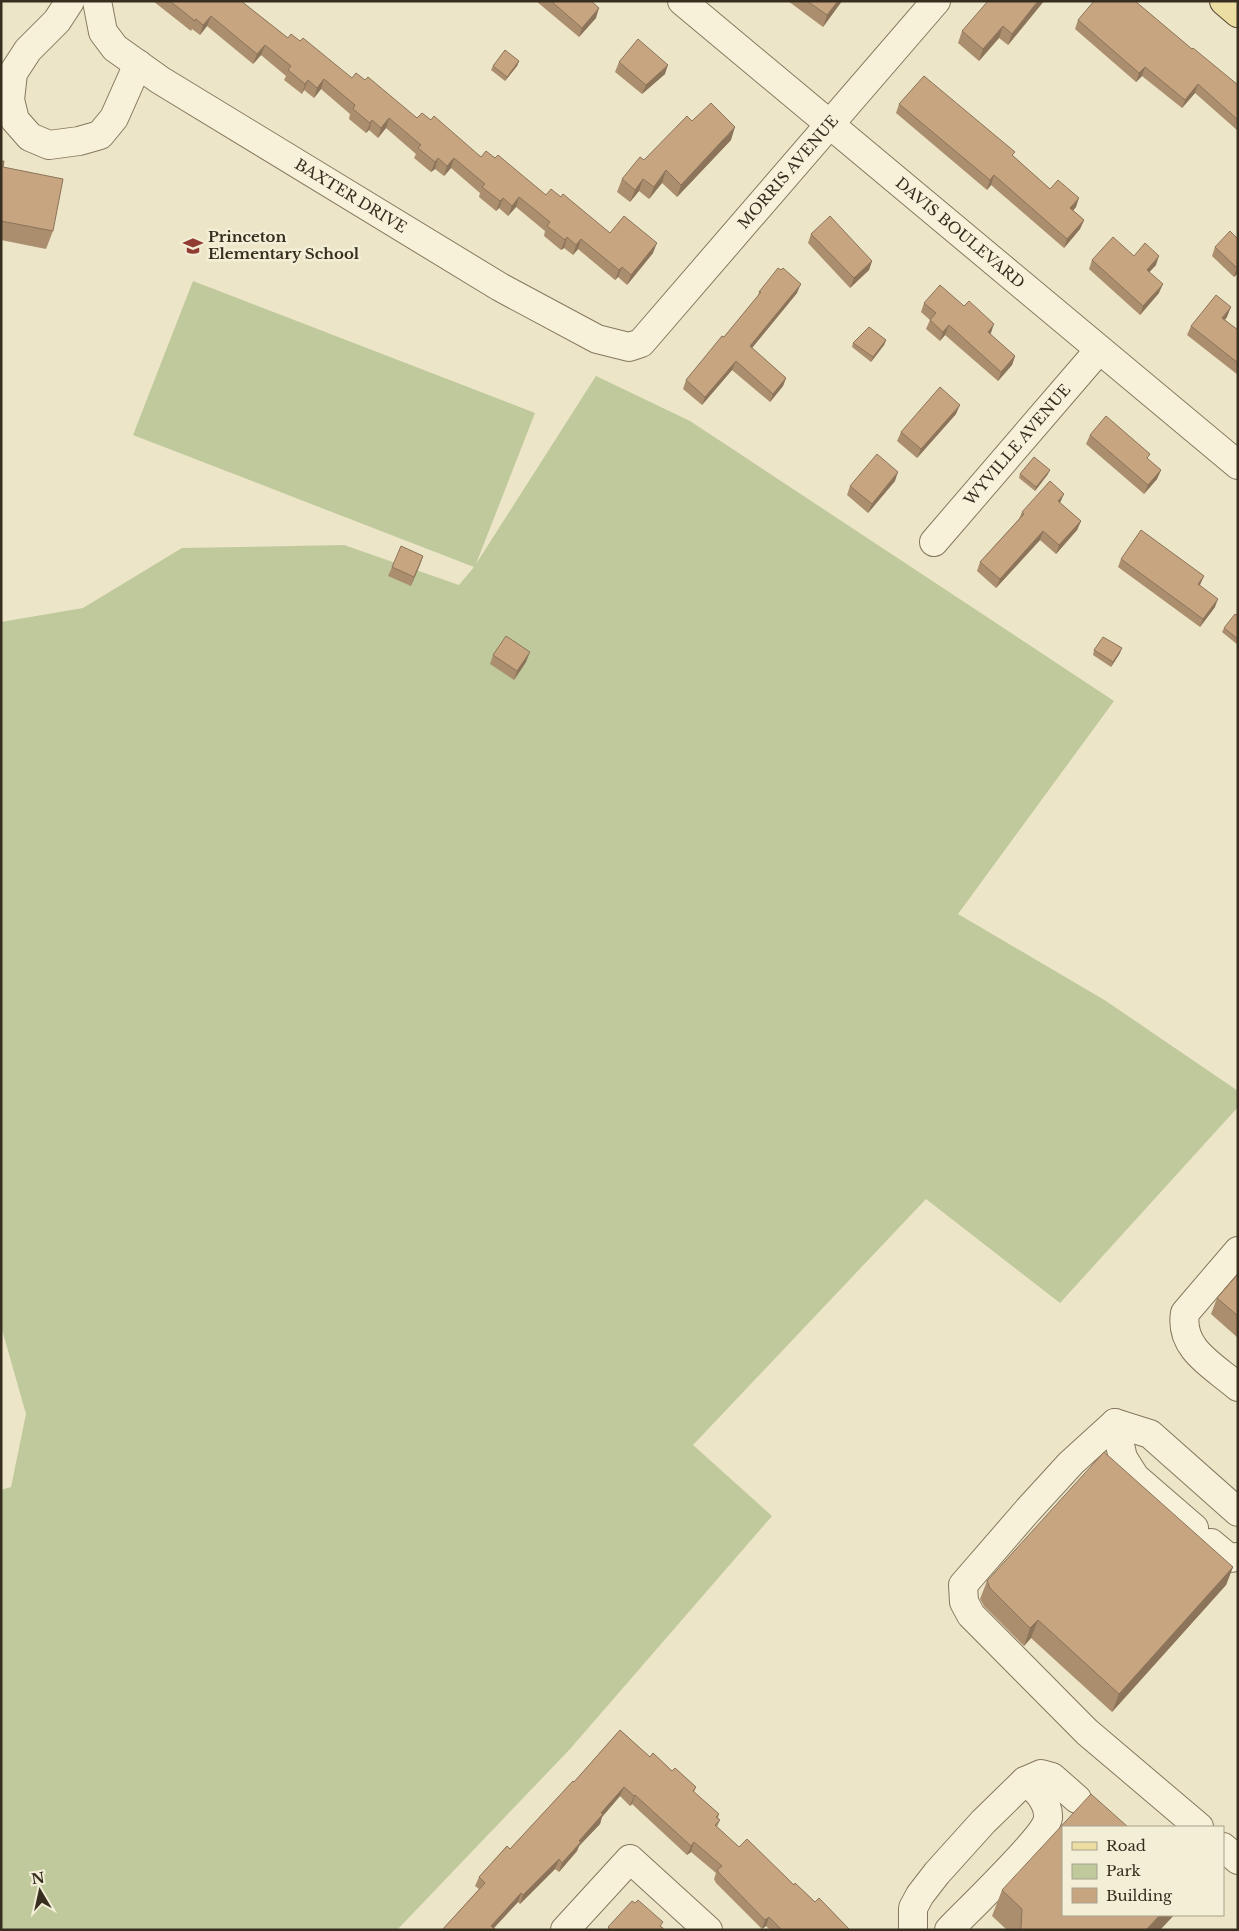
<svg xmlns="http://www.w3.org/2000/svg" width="1239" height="1931" font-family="'Libre Baskerville',serif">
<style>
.green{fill:#bfc99c}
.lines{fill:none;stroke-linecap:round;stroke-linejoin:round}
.minor-casing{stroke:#86785e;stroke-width:30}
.major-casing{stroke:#544631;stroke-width:30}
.minor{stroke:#f7f1da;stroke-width:28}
.major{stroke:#ecdda2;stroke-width:28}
.wall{fill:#ab8e6e}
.shaded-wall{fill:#8b745a}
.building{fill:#c7a580;stroke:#8b745a}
.labels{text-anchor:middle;stroke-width:5;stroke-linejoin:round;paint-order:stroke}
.street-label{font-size:15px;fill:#372e20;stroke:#f3eed6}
.poi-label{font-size:15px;font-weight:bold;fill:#372e20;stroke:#f3eed6;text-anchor:start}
</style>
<rect width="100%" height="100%" fill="#ece5c7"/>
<path class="green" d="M 193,281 L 535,413 L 476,564 L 596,376 L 690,421 L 1114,701 L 958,914 L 1106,1001 L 1238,1091 L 1238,1107 L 1060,1303 L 926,1199 L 693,1445 L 772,1516 L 570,1749 L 397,1930 L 1,1930 L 1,1490 L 11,1487 L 26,1414 L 1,1326 L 1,622 L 83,608 L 182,548 L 344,545 L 459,585 L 474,567 L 133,435 Z"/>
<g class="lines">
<defs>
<g id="minor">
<path d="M 70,1 L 57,21 L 28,50 L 13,73 L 10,100 L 15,120 L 30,137 L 49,145 L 79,141 L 100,135 L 114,118 L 138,64"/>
<path id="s1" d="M 97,1 L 103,32 L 115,48 L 160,80 L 500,287 L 597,339 L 629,347 L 641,343 L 936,1"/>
<path id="s2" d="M 682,1 L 1238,465"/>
<path id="s3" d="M 934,542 L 1099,350"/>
<path d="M 1238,1251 L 1185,1313 C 1179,1349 1214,1366 1238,1387"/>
<path d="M 1115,1423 L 1123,1458 L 1135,1477 L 1194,1528"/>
<path d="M 1211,1543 L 1229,1558 L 1238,1557"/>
<path d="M 1199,1827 L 1087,1732 L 971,1615 L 964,1602 L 963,1585 L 1028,1510 L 1071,1463 L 1115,1423 L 1150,1434 L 1238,1512"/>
<path d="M 1223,1847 L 1238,1860"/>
<path d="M 565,1930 L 630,1859 L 708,1930"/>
<path d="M 913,1930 L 913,1908 L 920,1895 L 937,1873 L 983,1822 L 1025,1781 L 1041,1774 L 1052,1777 L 1077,1799"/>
<path d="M 949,1930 C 966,1912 1046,1836 1048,1818 C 1049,1803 1037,1789 1025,1781"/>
</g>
<path id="major" d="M 1224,1 L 1238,13"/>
</defs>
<use href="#minor" class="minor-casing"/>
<use href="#major" class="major-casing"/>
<use href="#minor" class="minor"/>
<use href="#major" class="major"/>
</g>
<path class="wall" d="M 153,1 L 241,1 L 288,38 L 300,41 L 352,78 L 365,80 L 417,118 L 431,120 L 481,157 L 495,158 L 546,195 L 561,197 L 610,233 L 653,253 L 627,285 L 618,277 L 615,280 L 578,249 L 573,255 L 564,248 L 561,250 L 544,236 L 545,231 L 516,207 L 508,216 L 499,208 L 496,211 L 479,197 L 480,193 L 451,168 L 444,176 L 435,169 L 431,172 L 414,158 L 416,154 L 386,128 L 378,138 L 369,130 L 366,133 L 349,119 L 350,114 L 321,89 L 314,98 L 304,90 L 302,94 L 284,80 L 286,76 L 261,55 L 253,64 L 207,26 L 200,35 L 192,29 L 191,31 Z
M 536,1 L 591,1 L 596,18 L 579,37 Z
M 788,1 L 842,1 L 823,27 Z
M 1044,1 L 1008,45 L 999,38 L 979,61 L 958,43 L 962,31 Z
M 1078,20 L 1192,49 L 1238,85 L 1238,131 L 1195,93 L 1182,108 L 1142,76 L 1136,82 L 1075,29 Z
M 519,61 L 517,66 L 505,81 L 491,70 L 493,66 Z
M 619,62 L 665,74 L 642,94 L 615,72 Z
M 899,104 L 1013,156 L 1050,189 L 1076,207 L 1073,210 L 1084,220 L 1080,229 L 1064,248 L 991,185 L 987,190 L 896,113 Z
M 692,121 L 731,140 L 677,197 L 662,183 L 649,199 L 639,191 L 630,202 L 617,192 L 622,179 Z
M 1,161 L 3,167 L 53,231 L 46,249 L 1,240 Z
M 811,234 L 872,261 L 869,270 L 850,288 L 808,243 Z
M 1238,239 L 1238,273 L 1234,277 L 1212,256 L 1215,247 Z
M 1134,256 L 1156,265 L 1149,272 L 1159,293 L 1140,315 L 1089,269 L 1092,260 Z
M 759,292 L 797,293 L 752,348 L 786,378 L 783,386 L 770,402 L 732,370 L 702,405 L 683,389 L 686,380 L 724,337 L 758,296 Z
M 924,303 L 991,333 L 990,334 L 1015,356 L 1012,365 L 998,381 L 945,335 L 940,341 L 926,329 L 930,320 L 921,312 Z
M 1227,317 L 1225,320 L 1238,330 L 1238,375 L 1187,335 L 1191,326 Z
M 886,340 L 884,345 L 871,362 L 852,347 L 853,343 Z
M 956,414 L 917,458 L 897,441 L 901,432 Z
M 1090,435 L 1148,460 L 1161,470 L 1157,479 L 1144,494 L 1086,444 Z
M 1020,474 L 1048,474 L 1035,491 L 1019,478 Z
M 895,481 L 868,513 L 847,495 L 850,486 Z
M 1060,503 L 1081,521 L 1077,530 L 1056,554 L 1040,540 L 996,588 L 977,571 L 980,562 L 1019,519 L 1022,512 Z
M 423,556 L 411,586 L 388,576 L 392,567 Z
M 1121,559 L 1200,585 L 1215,607 L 1200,627 L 1118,567 Z
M 1238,616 L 1238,645 L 1222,632 L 1224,628 Z
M 1094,650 L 1120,653 L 1111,667 L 1093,655 Z
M 493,655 L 526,662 L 514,680 L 490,664 Z
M 1238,1274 L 1238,1338 L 1211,1314 L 1217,1298 Z
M 1233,1567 L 1226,1585 L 1112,1712 L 1031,1638 L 1024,1646 L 984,1606 L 980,1599 L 987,1581 Z
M 620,1730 L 650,1757 L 653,1753 L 672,1771 L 675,1768 L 696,1787 L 694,1792 L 719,1814 L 718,1818 L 720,1820 L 717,1827 L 739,1847 L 747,1839 L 794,1885 L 795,1883 L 815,1902 L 819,1898 L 849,1929 L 848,1930 L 770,1930 L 766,1926 L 762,1929 L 716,1883 L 714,1879 L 716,1873 L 691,1852 L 687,1855 L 632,1804 L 630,1806 L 620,1796 L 602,1817 L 600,1824 L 579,1846 L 577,1851 L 559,1872 L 555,1869 L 520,1904 L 518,1902 L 494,1928 L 494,1930 L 442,1930 L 479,1889 L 475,1886 L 479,1877 L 507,1846 L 510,1849 L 573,1781 L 574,1782 Z
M 1002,1890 L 1174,1915 L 1160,1930 L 1007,1930 L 992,1916 Z"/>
<path class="shaded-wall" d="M 838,1 L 842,1 L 823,27 L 827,15 Z
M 1038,1 L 1044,1 L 1008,45 L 1012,34 Z
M 599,8 L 596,18 L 579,37 L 582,28 Z
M 211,16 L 207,26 L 200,35 L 203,25 Z
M 1003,26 L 999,38 L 979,61 L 983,49 Z
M 265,45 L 261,55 L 253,64 L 257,54 Z
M 519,61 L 517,66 L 505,81 L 507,77 Z
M 668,65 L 665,74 L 642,94 L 646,85 Z
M 1145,67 L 1142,76 L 1136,82 L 1139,73 Z
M 324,79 L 321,89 L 314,98 L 317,88 Z
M 308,80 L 304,90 L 302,94 L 305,84 Z
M 1198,84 L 1195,93 L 1182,108 L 1185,100 Z
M 389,118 L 386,128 L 378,138 L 381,128 Z
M 372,120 L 369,130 L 366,133 L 370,123 Z
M 735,127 L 731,140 L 677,197 L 681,185 Z
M 438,158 L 435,169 L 431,172 L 435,162 Z
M 454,158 L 451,168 L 444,176 L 447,166 Z
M 666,170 L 662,183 L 649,199 L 654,187 Z
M 994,175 L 991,185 L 987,190 L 990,180 Z
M 643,179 L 639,191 L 630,202 L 635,190 Z
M 519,197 L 516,207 L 508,216 L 512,206 Z
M 503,198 L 499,208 L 496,211 L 500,201 Z
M 1079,198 L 1076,207 L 1067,218 L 1070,208 Z
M 1084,220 L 1080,229 L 1064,248 L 1067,239 Z
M 567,237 L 564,248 L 561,250 L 565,240 Z
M 581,239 L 578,249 L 573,255 L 576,245 Z
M 657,243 L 653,253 L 627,285 L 631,275 Z
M 1159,256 L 1156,265 L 1143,279 L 1147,270 Z
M 872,261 L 869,270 L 850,288 L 854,278 Z
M 622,267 L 618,277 L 615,280 L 619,270 Z
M 1238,267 L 1238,273 L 1234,277 L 1237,268 Z
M 801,284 L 797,293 L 747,354 L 750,346 Z
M 1163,284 L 1159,293 L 1140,315 L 1143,306 Z
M 1231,307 L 1227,317 L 1219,327 L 1222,318 Z
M 994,324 L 991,333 L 984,341 L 988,332 Z
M 949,325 L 945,335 L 940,341 L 943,332 Z
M 886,340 L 884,345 L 871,362 L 873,357 Z
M 1015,356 L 1012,365 L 998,381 L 1001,372 Z
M 736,361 L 732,370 L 702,405 L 705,397 Z
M 786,378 L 783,386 L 770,402 L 773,394 Z
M 960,405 L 956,414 L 917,458 L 921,449 Z
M 1050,470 L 1048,474 L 1035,491 L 1036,487 Z
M 1161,470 L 1157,479 L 1144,494 L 1148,485 Z
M 898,472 L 895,481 L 868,513 L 872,504 Z
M 1064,494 L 1060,503 L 1058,501 Z
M 1081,521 L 1077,530 L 1056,554 L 1059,545 Z
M 1043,531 L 1040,540 L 996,588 L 1000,579 Z
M 423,556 L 420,565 L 411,586 L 414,577 Z
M 1204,576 L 1200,585 L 1195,593 L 1198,584 Z
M 1218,599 L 1215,607 L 1200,627 L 1203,619 Z
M 1122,648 L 1120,653 L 1111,667 L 1113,662 Z
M 530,652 L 526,662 L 514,680 L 517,671 Z
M 1233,1567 L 1226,1585 L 1112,1712 L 1119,1694 Z
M 1038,1620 L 1031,1638 L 1024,1646 L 1030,1628 Z
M 624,1787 L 620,1796 L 602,1817 L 600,1824 L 579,1846 L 577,1851 L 559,1872 L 562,1863 L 601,1813 Z
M 635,1795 L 632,1804 L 630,1806 L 634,1796 Z
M 694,1842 L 691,1852 L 687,1855 L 691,1846 Z
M 559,1859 L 555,1869 L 520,1904 L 523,1895 Z
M 521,1893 L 518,1902 L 492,1930 L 491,1926 Z
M 1160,1915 L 1174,1915 L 1160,1930 L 1146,1930 Z
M 769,1917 L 766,1926 L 762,1929 L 765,1920 Z"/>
<path class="building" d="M 170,1 L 241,1 L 288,38 L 291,34 L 300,41 L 303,38 L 352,78 L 356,73 L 365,80 L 368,77 L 417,118 L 422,113 L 431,120 L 434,116 L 481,157 L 486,151 L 495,158 L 498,155 L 546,195 L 551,189 L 561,197 L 563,194 L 610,233 L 624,216 L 657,243 L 631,275 L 622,267 L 619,270 L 581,239 L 576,245 L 567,237 L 565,240 L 547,226 L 550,222 L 519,197 L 512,206 L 503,198 L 500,201 L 482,187 L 485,184 L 454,158 L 447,166 L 438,158 L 435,162 L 418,148 L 421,145 L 389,118 L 381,128 L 372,120 L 370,123 L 353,109 L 355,105 L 324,79 L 317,88 L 308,80 L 305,84 L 288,70 L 291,66 L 265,45 L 257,54 L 211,16 L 203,25 L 196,19 L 195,21 Z
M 551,1 L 591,1 L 599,8 L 582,28 Z
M 807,1 L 838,1 L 827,15 Z
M 988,1 L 1038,1 L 1012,34 L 1003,26 L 983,49 L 962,31 Z
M 1094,1 L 1135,1 L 1192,49 L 1193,48 L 1238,85 L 1238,120 L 1198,84 L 1185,100 L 1145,67 L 1139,73 L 1078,20 Z
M 638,39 L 668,65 L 646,85 L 619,62 Z
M 505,50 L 519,61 L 507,77 L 493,66 Z
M 924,76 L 1015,152 L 1012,155 L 1050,189 L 1058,180 L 1079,198 L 1070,208 L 1084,220 L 1067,239 L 994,175 L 990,180 L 899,104 Z
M 711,103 L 735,127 L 681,185 L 666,170 L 654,187 L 643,179 L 635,190 L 622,179 L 640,157 L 644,160 L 687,116 L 692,121 Z
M 1,161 L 4,161 L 3,167 L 63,179 L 53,231 L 1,221 Z
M 830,216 L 872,261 L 854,278 L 811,234 Z
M 1230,231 L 1238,239 L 1237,268 L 1215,247 Z
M 1113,237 L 1134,256 L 1145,243 L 1159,256 L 1147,270 L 1163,284 L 1143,306 L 1092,260 Z
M 778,268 L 781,270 L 783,268 L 801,284 L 750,346 L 786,378 L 773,394 L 736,361 L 705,397 L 686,380 L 722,336 L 724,337 L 761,292 L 759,292 Z
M 940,285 L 964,306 L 969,301 L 994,324 L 988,332 L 1015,356 L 1001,372 L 949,325 L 943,332 L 930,320 L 936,313 L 924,303 Z
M 1216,295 L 1231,307 L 1222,318 L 1238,330 L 1238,363 L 1191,326 Z
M 869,327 L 886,340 L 873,357 L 853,343 Z
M 940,387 L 960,405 L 921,449 L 901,432 Z
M 1106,416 L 1150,454 L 1147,458 L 1161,470 L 1148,485 L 1090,435 Z
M 877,454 L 898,472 L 872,504 L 850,486 Z
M 1034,457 L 1050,470 L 1036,487 L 1020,474 Z
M 1050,481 L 1064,494 L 1058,501 L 1081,521 L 1059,545 L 1043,531 L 1000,579 L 980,562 L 1024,514 L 1022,512 Z
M 1141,530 L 1204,576 L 1198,584 L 1218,599 L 1203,619 L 1121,559 Z
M 401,546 L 423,556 L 414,577 L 392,567 Z
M 1235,614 L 1238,616 L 1238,639 L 1224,628 Z
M 506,636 L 530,652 L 517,671 L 493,655 Z
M 1103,637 L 1122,648 L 1113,662 L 1094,650 Z
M 1238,1274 L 1238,1316 L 1217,1298 Z
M 1104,1452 L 1233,1567 L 1119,1694 L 1038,1620 L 1030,1628 L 990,1588 L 987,1581 Z
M 620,1730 L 650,1757 L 653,1753 L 672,1771 L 675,1768 L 696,1787 L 693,1791 L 719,1814 L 716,1817 L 720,1820 L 715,1825 L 739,1847 L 747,1839 L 794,1885 L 795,1883 L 815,1902 L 819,1898 L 849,1929 L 848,1930 L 782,1930 L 769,1917 L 765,1920 L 720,1874 L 717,1870 L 722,1866 L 694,1842 L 691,1846 L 635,1795 L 634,1796 L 624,1787 L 601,1813 L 603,1814 L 579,1841 L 581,1842 L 562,1863 L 559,1859 L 523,1895 L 521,1893 L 491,1926 L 495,1929 L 494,1930 L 442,1930 L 485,1883 L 479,1877 L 507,1846 L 510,1849 L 573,1781 L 574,1782 Z
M 1091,1794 L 1128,1827 L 1063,1827 L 1063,1915 L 1160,1915 L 1146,1930 L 1021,1930 L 1021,1928 L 1022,1909 L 1002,1890 Z
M 638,1900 L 663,1922 L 660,1926 L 663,1928 L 662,1930 L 608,1930 L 609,1928 L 608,1927 L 632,1901 L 635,1903 Z"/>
<defs>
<symbol id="school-bare" viewBox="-9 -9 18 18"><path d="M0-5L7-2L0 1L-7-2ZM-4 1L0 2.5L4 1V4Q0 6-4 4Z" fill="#913c32" stroke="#f3eed6" stroke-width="2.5" paint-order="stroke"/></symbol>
</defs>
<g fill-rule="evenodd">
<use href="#school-bare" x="179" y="232" width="28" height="28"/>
</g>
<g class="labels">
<g class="street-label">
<text dy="5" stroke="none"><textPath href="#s1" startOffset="886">MORRIS AVENUE</textPath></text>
<text dy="5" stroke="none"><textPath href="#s1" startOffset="330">BAXTER DRIVE</textPath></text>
<text dy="5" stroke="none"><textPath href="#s2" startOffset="362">DAVIS BOULEVARD</textPath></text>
<text dy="5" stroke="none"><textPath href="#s3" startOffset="128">WYVILLE AVENUE</textPath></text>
</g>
<g class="poi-label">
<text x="208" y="242">Princeton<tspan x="208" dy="17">Elementary School</tspan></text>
</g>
</g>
<rect width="1239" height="1931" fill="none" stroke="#372e20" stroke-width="5"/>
<rect x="1062" y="1826" width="162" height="90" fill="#f3eed6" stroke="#a8a18d"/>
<rect x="1072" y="1842" width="25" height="8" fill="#ecdda2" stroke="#a8a18d"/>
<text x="1106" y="1851" font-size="15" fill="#372e20">Road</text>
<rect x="1072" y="1864" width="25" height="15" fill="#bfc99c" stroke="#a8a18d"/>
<text x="1106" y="1876" font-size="15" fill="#372e20">Park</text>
<rect x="1072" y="1888" width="25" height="15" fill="#c7a580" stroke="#a8a18d"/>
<text x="1106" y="1901" font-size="15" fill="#372e20">Building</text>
<g transform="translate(40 1891) rotate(351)" stroke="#f3eed6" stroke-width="4" paint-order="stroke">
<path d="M0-4L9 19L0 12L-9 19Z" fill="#372e20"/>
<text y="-8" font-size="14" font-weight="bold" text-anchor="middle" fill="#372e20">N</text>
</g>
</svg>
